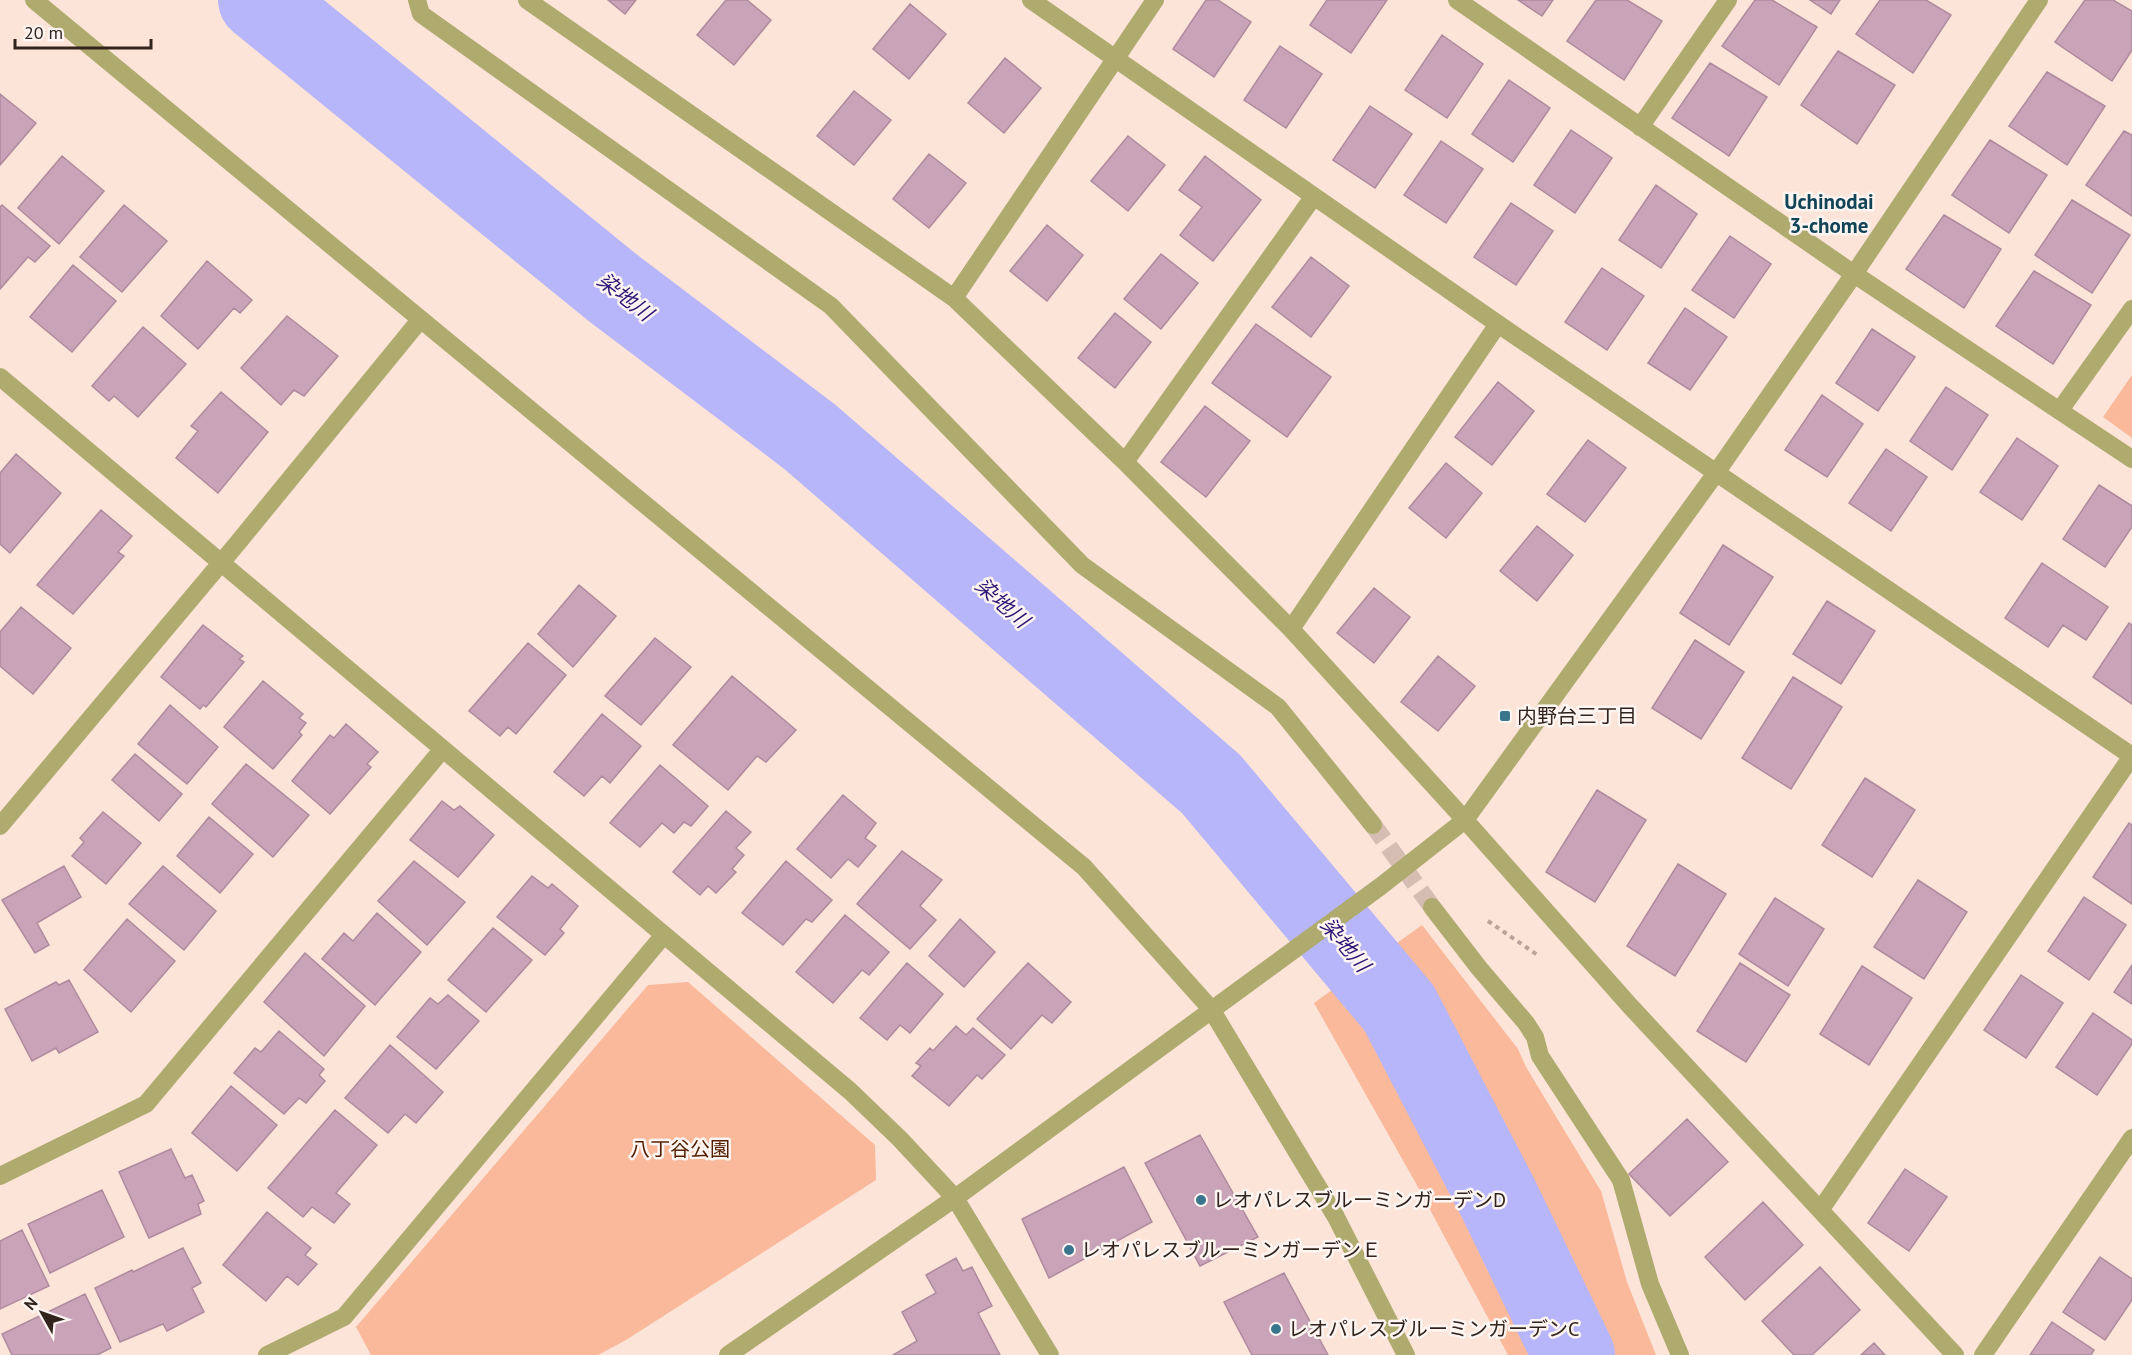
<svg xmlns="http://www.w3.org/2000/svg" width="2132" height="1355" font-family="'PT Sans','Noto Sans JP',sans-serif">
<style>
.green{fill:#fab99b}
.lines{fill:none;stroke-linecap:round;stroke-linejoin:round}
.river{stroke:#b8b6fa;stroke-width:82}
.building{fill:#c9a3b7;stroke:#af8a9e;stroke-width:1.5}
.minor-tunnel{stroke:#d5bdb3;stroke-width:18;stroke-dasharray:18 9;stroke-linecap:butt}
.path{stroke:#baa49b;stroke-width:4;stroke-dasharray:4.5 4.5;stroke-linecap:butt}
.minor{stroke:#afab6f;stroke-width:18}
.poi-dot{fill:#39768d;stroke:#fdf5f1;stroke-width:2}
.labels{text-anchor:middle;stroke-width:5;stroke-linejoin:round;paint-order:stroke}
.poi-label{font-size:20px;fill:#33231d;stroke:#fdf5f1;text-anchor:start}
.park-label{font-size:20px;fill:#551f01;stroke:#fdf5f1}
.neighbourhood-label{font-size:21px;font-weight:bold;fill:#114456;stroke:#fdf5f1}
.water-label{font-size:21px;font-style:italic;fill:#2f1676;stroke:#fdf5f1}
</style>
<rect width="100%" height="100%" fill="#fde4d9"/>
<path class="green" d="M 2132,375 L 2132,438 L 2103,417 Z
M 1422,925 L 1518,1049 L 1526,1067 L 1601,1191 L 1627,1282 L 1656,1355 L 1508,1355 L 1414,1180 L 1314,1003 Z
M 688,982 L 875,1145 L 876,1180 L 626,1340 L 598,1355 L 371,1355 L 356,1327 L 648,985 Z"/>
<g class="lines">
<path class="river" d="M 259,0 L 613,288 L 810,437 L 1211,784 L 1399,1008 L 1498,1198 L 1574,1355"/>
</g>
<path class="building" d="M 608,0 L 636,0 L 625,14 Z
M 726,0 L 747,0 L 771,20 L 734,65 L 697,35 Z
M 1206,0 L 1218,0 L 1251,22 L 1214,77 L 1173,49 Z
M 1327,0 L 1387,0 L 1351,53 L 1310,25 Z
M 1518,0 L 1553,0 L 1542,16 Z
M 1596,0 L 1627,0 L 1662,21 L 1624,80 L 1567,41 Z
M 1755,0 L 1772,0 L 1817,27 L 1779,85 L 1722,46 Z
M 1810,0 L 1840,0 L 1831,14 Z
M 1880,0 L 1926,0 L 1951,15 L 1913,73 L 1856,34 Z
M 2085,0 L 2113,0 L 2132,11 L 2132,50 L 2112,81 L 2055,42 Z
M 910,4 L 946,34 L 909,79 L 873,49 Z
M 1442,35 L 1483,64 L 1447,118 L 1405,90 Z
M 1280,46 L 1322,74 L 1286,128 L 1244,100 Z
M 1838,51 L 1895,85 L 1857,144 L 1801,105 Z
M 1005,58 L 1041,88 L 1004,133 L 968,103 Z
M 1710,63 L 1767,97 L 1729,156 L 1672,118 Z
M 2047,72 L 2105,106 L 2067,165 L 2009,126 Z
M 1509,80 L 1550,108 L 1513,162 L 1472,134 Z
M 854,91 L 891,120 L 854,165 L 817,136 Z
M 0,94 L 36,123 L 0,165 Z
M 1370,106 L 1412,134 L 1375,188 L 1333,160 Z
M 1571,130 L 1612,158 L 1575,213 L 1534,185 Z
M 2124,131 L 2132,135 L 2132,216 L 2086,185 Z
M 1128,136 L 1165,165 L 1128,211 L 1091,181 Z
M 1990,140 L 2047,175 L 2009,233 L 1952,195 Z
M 1441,141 L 1483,169 L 1446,223 L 1404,195 Z
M 929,154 L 966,183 L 929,228 L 893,199 Z
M 62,156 L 104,191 L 59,244 L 18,208 Z
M 1205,156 L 1261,200 L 1213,261 L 1180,235 L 1202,207 L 1179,190 Z
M 1656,185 L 1697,214 L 1661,268 L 1619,240 Z
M 2072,200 L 2130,235 L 2092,293 L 2035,255 Z
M 1511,203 L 1553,231 L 1516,285 L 1474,257 Z
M 2,205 L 50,246 L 35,262 L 28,257 L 0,289 L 0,207 Z
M 124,205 L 167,241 L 122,292 L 80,257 Z
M 1944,215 L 2001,249 L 1964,308 L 1906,269 Z
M 1047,225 L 1083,255 L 1047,301 L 1010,271 Z
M 1730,236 L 1771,264 L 1734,318 L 1692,290 Z
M 1161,254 L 1198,283 L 1161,329 L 1124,299 Z
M 1311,257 L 1349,286 L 1311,337 L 1272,307 Z
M 207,261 L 252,300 L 240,313 L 234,308 L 198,349 L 161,316 Z
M 73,265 L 116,301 L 72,352 L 30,317 Z
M 1602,268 L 1644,296 L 1607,350 L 1565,322 Z
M 2034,271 L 2091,305 L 2053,364 L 1996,326 Z
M 1685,308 L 1727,337 L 1690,390 L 1648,363 Z
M 1115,313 L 1151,342 L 1115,388 L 1078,358 Z
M 287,316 L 338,356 L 304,396 L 294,390 L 281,405 L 241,368 Z
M 1256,324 L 1331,377 L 1287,437 L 1212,383 Z
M 143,327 L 186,364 L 138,417 L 114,396 L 109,401 L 92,386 Z
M 1872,329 L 1915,357 L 1878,411 L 1836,383 Z
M 1498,382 L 1534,411 L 1492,465 L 1455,437 Z
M 1946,387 L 1988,415 L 1952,470 L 1910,441 Z
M 221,392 L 268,432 L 218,493 L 176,458 L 198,431 L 191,426 Z
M 1822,395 L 1863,424 L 1827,477 L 1785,450 Z
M 1205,406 L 1250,441 L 1206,497 L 1161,462 Z
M 2017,438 L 2058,466 L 2022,520 L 1980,492 Z
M 1588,440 L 1626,468 L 1585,522 L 1547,494 Z
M 1886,449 L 1927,477 L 1891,531 L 1849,503 Z
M 16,454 L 61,493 L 10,553 L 0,544 L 0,473 Z
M 1446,463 L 1482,493 L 1446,538 L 1409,508 Z
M 2099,485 L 2132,506 L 2132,527 L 2105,567 L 2063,539 Z
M 101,510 L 132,536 L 118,552 L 124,556 L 73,614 L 37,585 Z
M 1537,526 L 1573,555 L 1537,601 L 1500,571 Z
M 1723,545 L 1773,577 L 1729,645 L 1680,613 Z
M 2042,563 L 2108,607 L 2086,640 L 2063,625 L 2048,647 L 2005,618 Z
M 579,585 L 616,616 L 573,667 L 538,634 Z
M 1374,588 L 1410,617 L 1374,663 L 1337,633 Z
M 1827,601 L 1875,631 L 1841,684 L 1793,654 Z
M 21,607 L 71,648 L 33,694 L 0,666 L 0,632 Z
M 2129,623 L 2132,625 L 2132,704 L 2093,677 Z
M 203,625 L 243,656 L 239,659 L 244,662 L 206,707 L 203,705 L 200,709 L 161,677 Z
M 655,638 L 691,667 L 641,725 L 605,696 Z
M 1695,640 L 1744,672 L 1701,739 L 1652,708 Z
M 528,643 L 566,675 L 516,734 L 508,727 L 500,736 L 469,711 Z
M 1438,656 L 1475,686 L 1438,731 L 1401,702 Z
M 732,676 L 796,730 L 766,762 L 757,756 L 728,790 L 673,745 Z
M 1793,677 L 1842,707 L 1791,789 L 1742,758 Z
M 263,681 L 303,714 L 299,718 L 306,723 L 299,732 L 302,735 L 273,769 L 224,727 Z
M 170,705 L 218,747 L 187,784 L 138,744 Z
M 602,714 L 641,746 L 610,783 L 602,776 L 584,796 L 554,772 Z
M 346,724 L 378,752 L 367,764 L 371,767 L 330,814 L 292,781 L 330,735 L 334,738 Z
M 135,754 L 182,794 L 159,821 L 112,780 Z
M 246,764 L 309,815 L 273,857 L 212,804 Z
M 660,765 L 708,806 L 691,826 L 684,822 L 674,833 L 662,823 L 640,847 L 610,823 Z
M 1865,778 L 1915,810 L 1872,877 L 1822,845 Z
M 1597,790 L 1646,820 L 1595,902 L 1546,872 Z
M 843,795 L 876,823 L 865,838 L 876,846 L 858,867 L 848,859 L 831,878 L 797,849 Z
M 442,801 L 454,810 L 460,806 L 494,835 L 458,877 L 410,840 Z
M 726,811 L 751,832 L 736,848 L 744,855 L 732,869 L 736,872 L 716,893 L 708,886 L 700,895 L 673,872 Z
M 103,812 L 141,843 L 106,884 L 72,856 L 84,842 L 80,838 Z
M 209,817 L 253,854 L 220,893 L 177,856 Z
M 2129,823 L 2132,825 L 2132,904 L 2093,877 Z
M 902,851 L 942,880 L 920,906 L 936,920 L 910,949 L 857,904 Z
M 414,861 L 465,902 L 427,945 L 378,901 Z
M 786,861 L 832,900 L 812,922 L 806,919 L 783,945 L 742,913 Z
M 1678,864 L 1726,894 L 1675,976 L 1627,946 Z
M 64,866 L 81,897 L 37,923 L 49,945 L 35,953 L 2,900 Z
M 163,866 L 216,911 L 184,950 L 129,904 Z
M 532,876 L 548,888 L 552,884 L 578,906 L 560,929 L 564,933 L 545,955 L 497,917 Z
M 1918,880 L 1967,912 L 1924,979 L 1874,947 Z
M 2084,897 L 2126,925 L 2089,980 L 2048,951 Z
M 1775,898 L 1824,929 L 1788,986 L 1739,954 Z
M 377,913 L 421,952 L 375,1005 L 322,959 L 344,933 L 353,941 Z
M 845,915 L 889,952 L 869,975 L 862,970 L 833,1003 L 796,972 Z
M 127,919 L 175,961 L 131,1012 L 84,970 Z
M 960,919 L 995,952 L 964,987 L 929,956 Z
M 493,928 L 532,960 L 486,1012 L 448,980 Z
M 305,953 L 365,1006 L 324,1056 L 264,1002 Z
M 907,963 L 943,994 L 910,1033 L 900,1025 L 887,1040 L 860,1018 Z
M 1028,963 L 1071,1002 L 1052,1023 L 1042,1015 L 1011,1049 L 977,1019 Z
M 1740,963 L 1790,995 L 1746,1062 L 1697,1031 Z
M 2132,965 L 2132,1004 L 2114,992 Z
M 1862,966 L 1912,998 L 1869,1065 L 1820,1034 Z
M 2021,975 L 2063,1003 L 2026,1058 L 1984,1030 Z
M 69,980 L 98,1032 L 59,1053 L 56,1048 L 32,1061 L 5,1009 L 56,982 L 59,985 Z
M 448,995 L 479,1021 L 436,1069 L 397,1037 L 430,998 L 438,1004 Z
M 2093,1013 L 2132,1040 L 2132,1044 L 2097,1095 L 2056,1067 Z
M 956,1026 L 966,1035 L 973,1028 L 1005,1055 L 982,1079 L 977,1075 L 949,1106 L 912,1076 L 921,1066 L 916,1063 L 930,1048 L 933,1051 Z
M 279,1031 L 324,1069 L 319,1075 L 325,1081 L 306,1103 L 299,1098 L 284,1114 L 234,1073 L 255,1048 L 261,1052 Z
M 390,1045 L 443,1092 L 416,1123 L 405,1114 L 388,1133 L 345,1098 Z
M 231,1086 L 277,1125 L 237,1171 L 192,1133 Z
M 335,1110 L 377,1145 L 336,1193 L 350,1204 L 334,1223 L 312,1207 L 303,1217 L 268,1188 Z
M 1687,1119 L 1728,1162 L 1670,1216 L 1629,1174 Z
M 1200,1135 L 1258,1237 L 1200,1266 L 1145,1163 Z
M 171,1149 L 185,1178 L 192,1175 L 204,1201 L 198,1204 L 201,1214 L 149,1238 L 119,1172 Z
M 1124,1167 L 1152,1222 L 1049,1278 L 1022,1219 Z
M 1905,1169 L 1947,1197 L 1909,1251 L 1868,1223 Z
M 102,1190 L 124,1237 L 50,1273 L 28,1224 Z
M 1763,1202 L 1803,1245 L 1745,1300 L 1705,1257 Z
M 267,1212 L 311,1248 L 305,1255 L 317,1264 L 298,1285 L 287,1276 L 266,1301 L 223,1265 Z
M 22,1230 L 49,1286 L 0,1309 L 0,1241 Z
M 183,1248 L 201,1283 L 192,1288 L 204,1312 L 167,1331 L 163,1324 L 120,1342 L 95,1288 L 132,1270 L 133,1272 Z
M 2100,1257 L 2132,1279 L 2132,1300 L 2105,1340 L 2063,1312 Z
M 956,1258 L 963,1271 L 972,1267 L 992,1306 L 978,1313 L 1000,1355 L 893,1355 L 917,1341 L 902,1312 L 936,1293 L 926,1275 Z
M 1820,1267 L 1860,1310 L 1812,1355 L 1794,1355 L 1762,1321 Z
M 1284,1273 L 1328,1355 L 1252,1355 L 1224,1302 Z
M 85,1294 L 111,1348 L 97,1355 L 12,1355 L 2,1334 Z
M 2052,1322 L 2094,1350 L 2091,1355 L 2030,1355 Z
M 1874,1343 L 1885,1355 L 1861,1355 Z"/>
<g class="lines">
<path class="minor-tunnel" d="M 1373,825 L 1432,907"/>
<path class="path" d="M 1488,921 L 1539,956"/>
<path class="minor" d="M 34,0 L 1084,867 L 1211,1009 L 1336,1217 L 1406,1355
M 417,0 L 421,14 L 831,306 L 1082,565 L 1278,707 L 1373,825
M 527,0 L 954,298 L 1125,462 L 1291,629 L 1465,820 L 1631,1007 L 1955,1355
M 1031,0 L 1498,324 L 2132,756
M 1457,0 L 1854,274 L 2132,459
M 1640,127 L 1728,0
M 954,298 L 1155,0
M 0,377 L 850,1091 L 900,1139 L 955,1198 L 1050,1355
M 2060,410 L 2132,309
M 1125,462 L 1314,196
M 1291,629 L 1498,324
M 0,826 L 236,545 L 420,320
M 1432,907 L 1479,968 L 1526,1023 L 1535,1037 L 1540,1056 L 1621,1180 L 1650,1284 L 1680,1355
M 0,1176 L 146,1104 L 442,750
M 1821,1209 L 2132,756
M 267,1355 L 344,1317 L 663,936
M 728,1355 L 955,1198 L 1381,886 L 1465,820 L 1716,473 L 1854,274 L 2039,0
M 1983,1355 L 2132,1138"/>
</g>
<g class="poi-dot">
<rect x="1499" y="710" width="12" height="12" rx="3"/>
<circle cx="1201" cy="1200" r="6"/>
<circle cx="1069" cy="1250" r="6"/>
<circle cx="1276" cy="1329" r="6"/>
</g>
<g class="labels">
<g class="poi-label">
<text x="1517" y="723">内野台三丁目</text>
<text x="1213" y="1207">レオパレスブルーミンガーデンD</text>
<text x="1081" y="1257">レオパレスブルーミンガーデンＥ</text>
<text x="1288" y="1336">レオパレスブルーミンガーデンC</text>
</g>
<g class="park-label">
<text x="680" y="1156">八丁谷公園</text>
</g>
<g class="neighbourhood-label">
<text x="1829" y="209">Uchinodai<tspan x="1829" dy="24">3-chome</tspan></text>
</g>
<g class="water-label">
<text transform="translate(625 297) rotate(38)" y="7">染地川</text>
<text transform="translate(1002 603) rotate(41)" y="7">染地川</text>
<text transform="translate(1345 945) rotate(50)" y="7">染地川</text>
</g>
</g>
<g transform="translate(42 1313) rotate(310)" stroke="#fdf5f1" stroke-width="4.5" paint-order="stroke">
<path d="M0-4.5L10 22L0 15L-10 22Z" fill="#33231d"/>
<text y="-9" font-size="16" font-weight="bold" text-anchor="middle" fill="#33231d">N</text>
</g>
<path d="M15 39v9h136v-9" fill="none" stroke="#33231d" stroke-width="3"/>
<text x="24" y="39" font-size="18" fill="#33231d" stroke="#fdf5f1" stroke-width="4.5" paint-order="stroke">20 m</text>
</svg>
